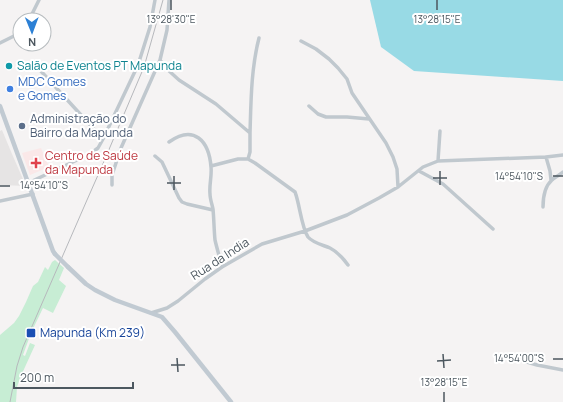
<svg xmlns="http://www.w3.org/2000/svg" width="563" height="402" font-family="Manrope,sans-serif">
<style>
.education{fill:#e6e4e4}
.medical{fill:#fae8e8}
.green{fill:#c7edd4}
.water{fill:#98dae5}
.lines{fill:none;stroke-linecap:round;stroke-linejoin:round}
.street{stroke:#c0c8ce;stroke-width:3.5}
.secondary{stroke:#c1cad2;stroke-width:4.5}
.rail{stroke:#b6b8bc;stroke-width:1}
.secondary-bridge{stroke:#c1cad2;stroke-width:4.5}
.ticks{fill:none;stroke:#4c575f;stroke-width:1.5}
.culture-dot{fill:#0f9aa8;stroke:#fff;stroke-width:1.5}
.shop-dot{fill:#3f7fe0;stroke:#fff;stroke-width:1.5}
.service-dot{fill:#5c6f8a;stroke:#fff;stroke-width:1.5}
.health-dot{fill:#e0444e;stroke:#fff;stroke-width:1.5}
.transit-dot{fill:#1a4fb4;stroke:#fff;stroke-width:1.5}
.labels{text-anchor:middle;stroke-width:4;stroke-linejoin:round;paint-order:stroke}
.culture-label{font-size:12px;fill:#0d838f;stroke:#fff;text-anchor:start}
.shop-label{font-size:12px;fill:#366cbe;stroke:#fff;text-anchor:start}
.service-label{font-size:12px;fill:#4e5e75;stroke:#fff;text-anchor:start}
.health-label{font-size:12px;fill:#be3a42;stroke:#fff;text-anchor:start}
.street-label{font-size:12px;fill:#4c575f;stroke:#fff}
.transit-label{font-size:12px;fill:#164399;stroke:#fff;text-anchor:start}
.ticks-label{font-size:10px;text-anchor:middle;fill:#4c575f;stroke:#fff;stroke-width:4;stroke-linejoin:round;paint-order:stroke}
</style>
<rect width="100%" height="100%" fill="#f5f3f3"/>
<path class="education" d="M 2,130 L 12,154 L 26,186 L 0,185 L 0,131 Z"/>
<path class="medical" d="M 41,148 L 49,167 L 30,175 L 22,153 Z"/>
<path class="green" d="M 55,260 L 64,268 L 59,280 L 66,286 L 53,313 L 43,308 L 31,333 L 23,355 L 25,356 L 30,343 L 35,345 L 20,378 L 17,387 L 16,402 L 0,402 L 0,335 L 14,323 L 19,316 L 26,302 L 33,286 L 38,282 L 45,267 L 48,270 L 52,262 Z"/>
<path class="water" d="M 370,0 L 563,0 L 563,81 L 414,71 L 381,47 Z"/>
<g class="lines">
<path class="street" d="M 29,20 L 39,0
M 301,41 L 316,49 L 329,59 L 338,68 L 347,79 L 352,93 L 386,143 L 393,157 L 397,169 L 398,187
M 0,43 L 20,33
M 160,60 L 168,70 L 179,80 L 216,104 L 250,133 L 250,152 L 248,159
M 39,69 L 103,139
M 309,106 L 318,114 L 326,117 L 347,117 L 369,119
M 250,133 C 251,102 251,69 259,38
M 169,142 C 194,124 209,141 211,167 C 212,176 209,185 210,194 C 210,199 212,204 213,209 C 214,220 214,230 215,240 C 217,249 220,258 222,267
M 155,156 L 162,162 L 179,198 L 182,202 L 187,204 L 213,210
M 546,157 L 550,171 L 551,180
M 438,161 L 440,131
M 211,166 L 238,159 L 248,159 L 255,163 L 295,192 C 300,205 301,226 308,237 C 313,243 323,245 330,248 C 338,252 343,258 348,265
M 419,171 L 443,184 L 493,229
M 28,183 L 90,154 L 98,148 L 103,139 L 138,65 L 150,27 L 155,0
M 112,185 L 112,175 L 121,148 L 160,60 L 167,30 L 169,0
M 0,201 L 33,194
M 543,207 C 543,198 545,186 552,180 C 555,177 560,175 563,172
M 151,313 L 167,308 L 178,301 L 205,279 L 222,267 L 262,244 L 305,231 L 347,215 L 379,198 L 398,187 L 423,167 L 438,161 L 546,157 L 563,155
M 503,355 L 537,365 L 563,370"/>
<path class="secondary" d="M 0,106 L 53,251 L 55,254
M 68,267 L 86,284 L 95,290 L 115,300 L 162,317 L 175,332 L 231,402"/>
<path class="rail" d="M 10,402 L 17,366 L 23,347 L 87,200 L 102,166 L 144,67 L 163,0"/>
<path class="secondary-bridge" d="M 55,254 L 68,267"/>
</g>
<path class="ticks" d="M 171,0 L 171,10M 437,0 L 437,10M 440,171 L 440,185M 174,176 L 174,190M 553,176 L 563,176M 433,178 L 447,178M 167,183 L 181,183M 0,186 L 10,186M 443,354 L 444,368M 177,358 L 178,372M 553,359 L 563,359M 437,361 L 451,360M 171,365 L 185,365M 444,392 L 444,402"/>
<circle class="culture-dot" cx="9" cy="66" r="4"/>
<circle class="shop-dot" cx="10" cy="89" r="4"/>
<circle class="service-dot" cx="22" cy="126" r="4"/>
<path class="health-dot" d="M34 157h4v4h4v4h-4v4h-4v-4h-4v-4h4z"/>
<rect class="transit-dot" x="26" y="328" width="10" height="10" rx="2"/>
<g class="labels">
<g class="culture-label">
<text x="17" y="70">Salão de Eventos PT Mapunda</text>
</g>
<g class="shop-label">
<text x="18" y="86">MDC Gomes<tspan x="18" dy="14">e Gomes</tspan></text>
</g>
<g class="service-label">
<text x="30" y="123">Administração do<tspan x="30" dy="14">Bairro da Mapunda</tspan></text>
</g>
<g class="health-label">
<text x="45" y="160">Centro de Saúde<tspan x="45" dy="14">da Mapunda</tspan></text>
</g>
<g class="street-label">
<text transform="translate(220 259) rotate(-33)" y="4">Rua da India</text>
</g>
<g class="transit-label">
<text x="40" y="337">Mapunda (Km 239)</text>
</g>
</g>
<g class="ticks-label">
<text x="171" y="23">13°28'30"E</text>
<text x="437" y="23">13°28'15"E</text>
<text x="519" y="180">14°54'10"S</text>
<text x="44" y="189">14°54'10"S</text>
<text x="519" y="362">14°54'00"S</text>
<text x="444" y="386">13°28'15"E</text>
</g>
<g transform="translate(32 32) rotate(179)"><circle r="19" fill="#ffffff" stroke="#b7bcbf"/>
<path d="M0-3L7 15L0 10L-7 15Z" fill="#2c80d5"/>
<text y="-6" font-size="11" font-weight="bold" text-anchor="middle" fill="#4c575f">N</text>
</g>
<path d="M14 382v6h119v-6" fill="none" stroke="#4c575f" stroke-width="2"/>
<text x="20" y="382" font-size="12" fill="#4c575f" stroke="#ffffff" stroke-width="3" paint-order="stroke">200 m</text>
</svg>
